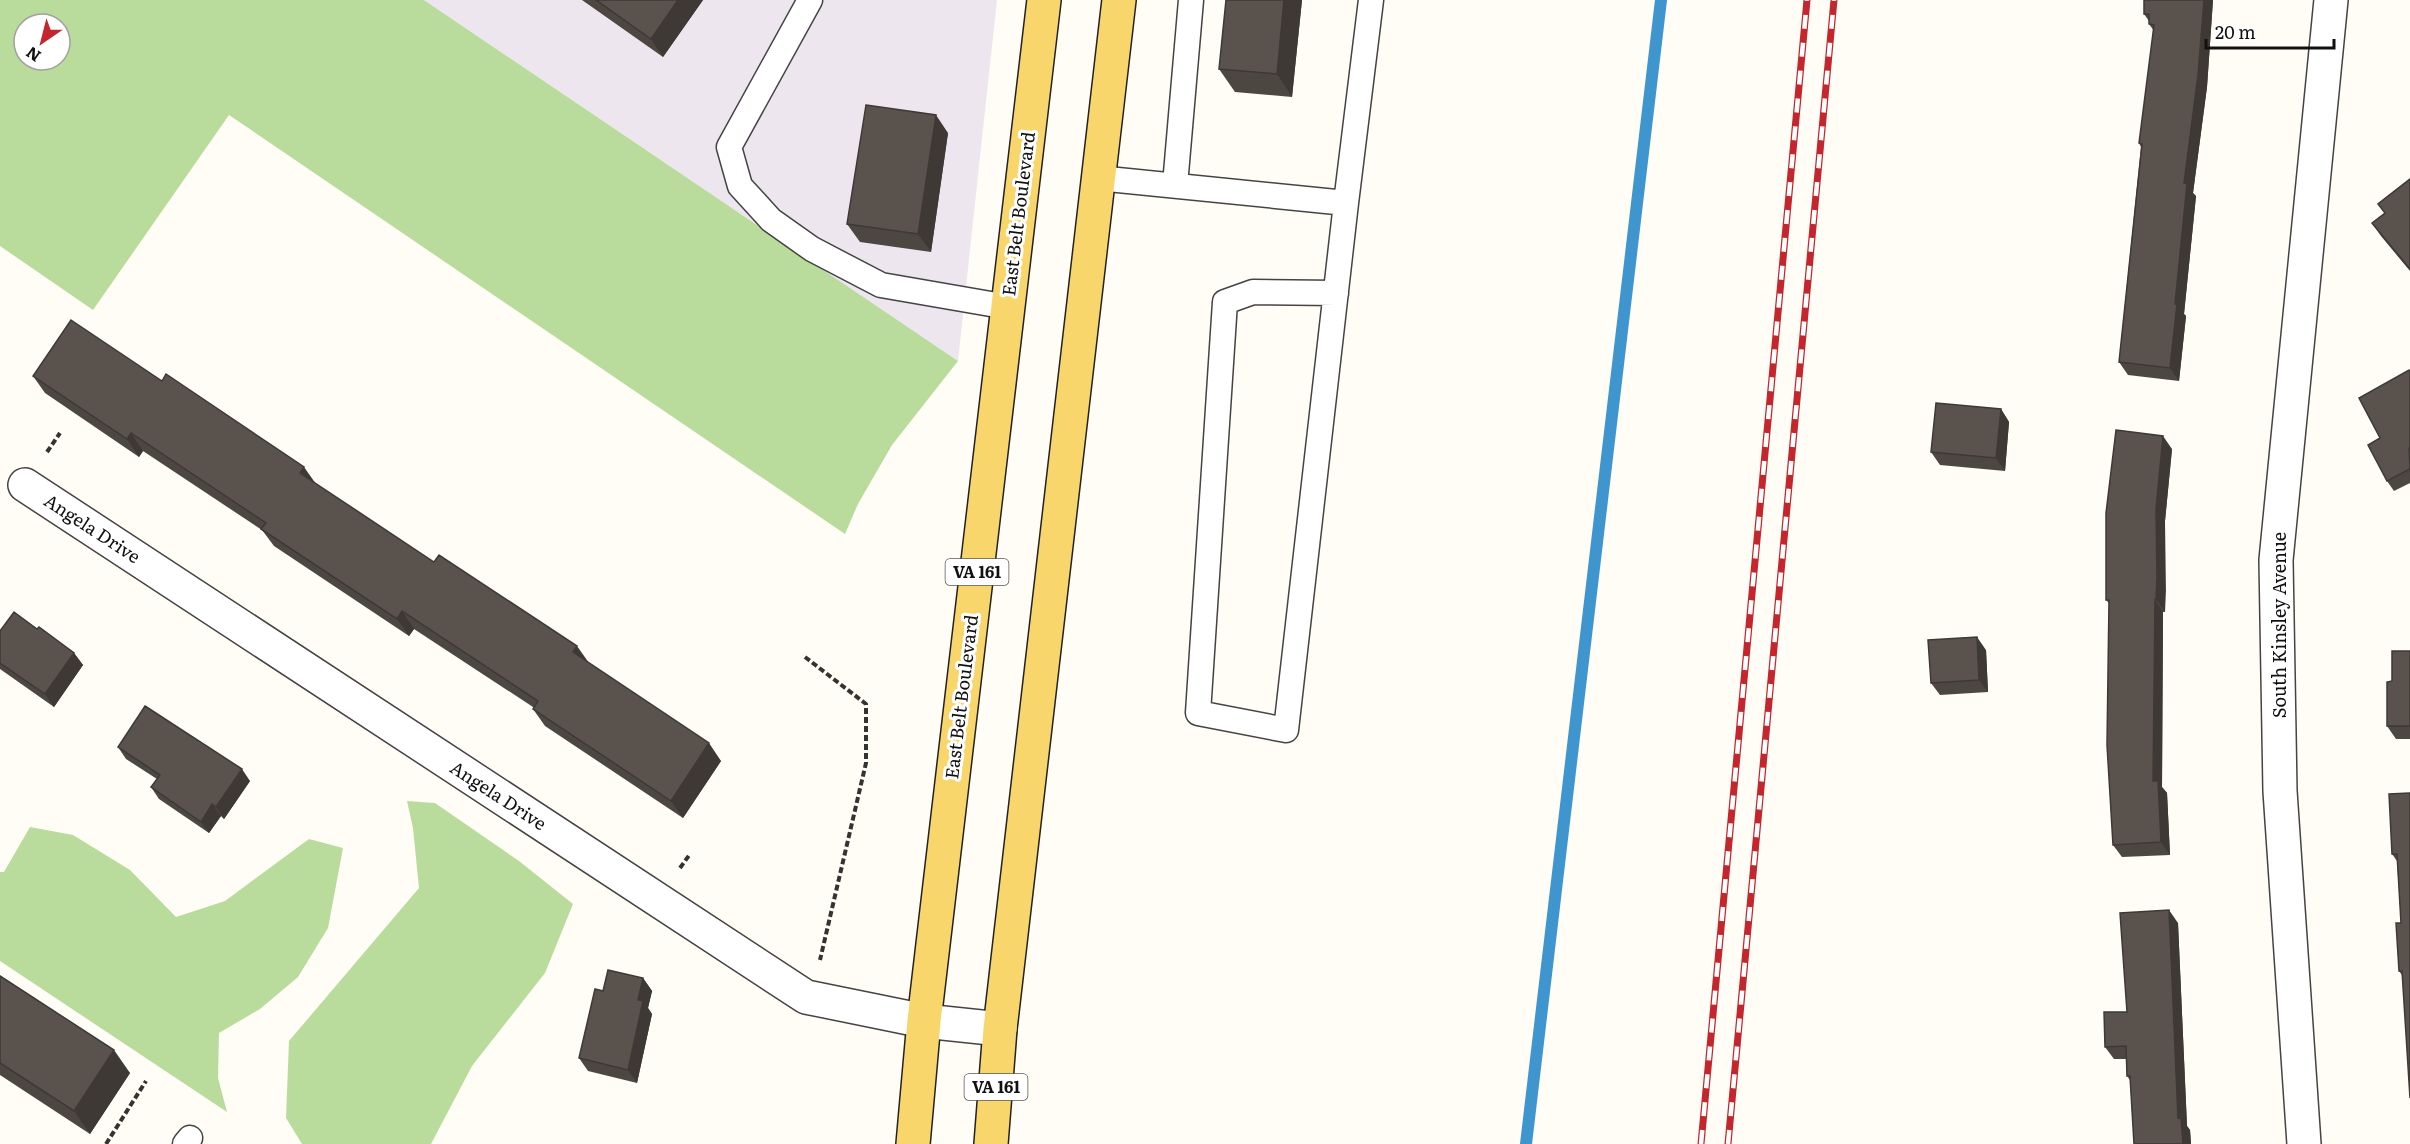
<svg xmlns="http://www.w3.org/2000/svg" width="2410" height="1144" font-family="Literata,serif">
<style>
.industrial{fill:#eee6ef}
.forest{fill:#b9dc9c;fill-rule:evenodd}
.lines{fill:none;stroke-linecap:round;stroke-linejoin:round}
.stream{stroke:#3f96cf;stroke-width:12}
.lane-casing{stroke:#444;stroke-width:27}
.street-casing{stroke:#444;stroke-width:36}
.primary-casing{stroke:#222;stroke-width:36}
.path{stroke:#333;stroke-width:4;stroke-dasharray:6 3;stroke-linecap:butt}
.lane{stroke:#fff;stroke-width:24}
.street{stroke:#fff;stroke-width:33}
.primary{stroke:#f9d66b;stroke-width:33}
.rail-casing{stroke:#c4262e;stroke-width:7}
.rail{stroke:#fff;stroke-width:4.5;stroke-dasharray:14;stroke-linecap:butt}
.wall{fill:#4d4742}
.shaded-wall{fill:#3f3936}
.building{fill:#5a524d;stroke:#3f3936;stroke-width:1.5}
.labels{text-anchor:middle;stroke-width:6;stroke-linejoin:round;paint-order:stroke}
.shield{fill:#fff;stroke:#585858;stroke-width:1.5}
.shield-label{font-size:16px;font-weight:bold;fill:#111}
.street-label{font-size:18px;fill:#111;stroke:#fff}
</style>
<rect width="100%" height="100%" fill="#fffdf5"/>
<path class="industrial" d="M 424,0 L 997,0 L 958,361 Z"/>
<path class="forest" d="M 0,0 L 424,0 L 958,361 L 892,445 L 858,504 L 845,534 L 229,115 L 93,310 L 0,246 ZM 24,24 L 60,24 L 60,60 L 24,60 Z
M 407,801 L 435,803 L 519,861 L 573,904 L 545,973 L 472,1066 L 431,1144 L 302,1144 L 286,1118 L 289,1041 L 419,888 L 413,828 Z
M 30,827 L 73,835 L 130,870 L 176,917 L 225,901 L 309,839 L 343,848 L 328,928 L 298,977 L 260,1009 L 219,1033 L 218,1078 L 227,1112 L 0,961 L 0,872 L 4,872 Z"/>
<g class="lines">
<path class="stream" d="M 1526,1144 L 1661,0"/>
<defs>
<path id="lane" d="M 810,0 L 729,147 L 740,186 L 771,220 L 812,249 L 881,285 L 1008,307
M 1098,178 L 1346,203 L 1371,0
M 1175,185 L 1191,0
M 1336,293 L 1253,292 L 1225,302 L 1198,713 L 1286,730 L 1346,203
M 185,1144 L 190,1138"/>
<path id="street" d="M 25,485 L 806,997 L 924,1021 L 1000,1029
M 2304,1144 L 2280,791 L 2276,560 L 2331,0"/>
<path id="primary" d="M 913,1144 L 924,1021 L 1044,0
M 991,1144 L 1000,1029 L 1119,0"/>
</defs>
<use href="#lane" class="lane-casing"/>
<use href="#street" class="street-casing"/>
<use href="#primary" class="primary-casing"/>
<path class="path" d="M 47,452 L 60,433
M 805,657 L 866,704 L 866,763 L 820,960
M 680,868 L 690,854
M 106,1144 L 146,1081"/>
<use href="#lane" class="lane"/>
<use href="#street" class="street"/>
<use href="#primary" class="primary"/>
<defs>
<path id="rail" d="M 1701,1144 L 1807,0
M 1728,1144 L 1834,0"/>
</defs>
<use href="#rail" class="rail-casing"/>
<use href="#rail" class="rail"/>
</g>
<path class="wall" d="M 582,0 L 703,0 L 663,57 Z
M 1226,0 L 1302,0 L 1292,97 L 1235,92 L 1219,69 Z
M 2144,0 L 2213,0 L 2207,87 L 2193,193 L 2196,196 L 2184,314 L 2186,316 L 2179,381 L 2128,375 L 2119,362 L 2141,147 L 2139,143 L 2154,31 L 2149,24 L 2149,21 L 2144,14 Z
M 948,133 L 931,252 L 860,242 L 847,224 Z
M 2410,179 L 2410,271 L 2381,236 L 2372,223 L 2385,213 L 2378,204 Z
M 2410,371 L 2410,483 L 2394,491 L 2387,481 L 2380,438 Z
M 33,376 L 315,483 L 434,562 L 589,663 L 721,761 L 683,818 L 545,726 L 533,709 L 533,707 L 414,629 L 409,636 L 274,546 L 262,530 L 143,451 L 139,457 L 45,393 Z
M 2001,409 L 2009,422 L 2005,471 L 1940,465 L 1931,452 Z
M 2172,449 L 2165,521 L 2166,591 L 2165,612 L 2163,612 L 2162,787 L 2167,793 L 2170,855 L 2122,857 L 2113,845 L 2109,603 L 2106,600 Z
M 37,629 L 74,653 L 83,665 L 54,707 L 0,669 L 0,631 Z
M 1986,650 L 1988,692 L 1940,695 L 1931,683 Z
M 2410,651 L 2410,739 L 2396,739 L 2387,726 L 2392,681 Z
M 118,747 L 250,781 L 224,819 L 221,816 L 209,833 L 159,799 L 151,787 L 157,779 L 126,759 Z
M 2410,793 L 2402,975 L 2399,971 L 2401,923 L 2397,861 L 2392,854 Z
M 2178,923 L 2187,1126 L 2190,1130 L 2191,1144 L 2134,1144 L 2130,1080 L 2127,1076 L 2126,1059 L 2114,1059 L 2105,1047 L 2127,1012 Z
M 0,976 L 130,1073 L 90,1134 L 0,1075 Z
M 643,978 L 652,991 L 648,1008 L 652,1014 L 637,1083 L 588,1071 L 579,1058 Z"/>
<path class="shaded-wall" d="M 678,0 L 703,0 L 663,57 L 651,39 Z
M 1284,0 L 1302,0 L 1292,97 L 1277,74 Z
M 2204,0 L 2213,0 L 2207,87 L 2193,193 L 2196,196 L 2184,314 L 2186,316 L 2179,381 L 2170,368 L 2184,183 Z
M 936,115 L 948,133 L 931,252 L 918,234 Z
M 2001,409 L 2009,422 L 2005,471 L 1996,458 Z
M 131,433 L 143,451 L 139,457 L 127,439 Z
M 2163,436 L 2172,449 L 2165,521 L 2165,612 L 2156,599 L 2156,509 Z
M 304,467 L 316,484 L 300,473 Z
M 2155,599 L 2163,612 L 2162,787 L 2167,793 L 2170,855 L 2161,842 L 2153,781 Z
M 402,611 L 414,629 L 409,636 L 397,619 Z
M 1977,637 L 1986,650 L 1988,692 L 1979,680 Z
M 577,646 L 589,663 L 573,652 Z
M 74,653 L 83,665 L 54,707 L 45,694 Z
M 709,743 L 721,761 L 683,818 L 671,801 Z
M 242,769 L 250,781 L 224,819 L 216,807 Z
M 212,804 L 221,816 L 209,833 L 201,822 Z
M 2169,910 L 2178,923 L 2187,1126 L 2190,1130 L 2191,1144 L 2183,1144 L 2178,1118 Z
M 643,978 L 652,991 L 648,1008 L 652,1014 L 637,1083 L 628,1070 L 638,1000 Z
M 114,1050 L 130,1073 L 90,1134 L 74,1111 Z"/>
<path class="building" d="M 596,0 L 678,0 L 651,39 Z
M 1226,0 L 1284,0 L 1277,74 L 1219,69 Z
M 2144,0 L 2204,0 L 2198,75 L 2184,183 L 2187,184 L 2175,304 L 2177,304 L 2170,368 L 2119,362 L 2142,144 L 2139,143 L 2154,25 L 2149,24 L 2149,14 L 2144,14 Z
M 866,105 L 936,115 L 918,234 L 847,224 Z
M 2410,179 L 2410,267 L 2409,268 L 2372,223 L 2385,213 L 2378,204 Z
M 71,320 L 162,381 L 166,374 L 304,467 L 300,473 L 434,562 L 439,555 L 577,646 L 573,652 L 709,743 L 671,801 L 533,709 L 538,701 L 402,611 L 397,619 L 261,529 L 266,523 L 131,433 L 127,439 L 33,376 Z
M 2409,370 L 2410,372 L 2410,447 L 2409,448 L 2410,469 L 2387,481 L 2368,445 L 2380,438 L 2359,398 Z
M 1936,403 L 2001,409 L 1996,458 L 1931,452 Z
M 2116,430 L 2163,436 L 2156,509 L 2157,578 L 2156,599 L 2155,599 L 2153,781 L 2158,781 L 2161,842 L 2113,845 L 2107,745 L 2109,600 L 2106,600 L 2106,513 Z
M 14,612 L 37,629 L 39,627 L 74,653 L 45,694 L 0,663 L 0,631 Z
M 1977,637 L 1979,680 L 1931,683 L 1928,640 Z
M 2392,651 L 2410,651 L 2410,726 L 2387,726 L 2387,682 L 2392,681 Z
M 145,706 L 242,769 L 216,807 L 212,804 L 201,822 L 151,787 L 160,775 L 118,747 Z
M 2410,793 L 2410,1098 L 2402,971 L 2399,971 L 2396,923 L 2401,923 L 2397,854 L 2392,854 L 2389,794 Z
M 2169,910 L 2178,1118 L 2181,1117 L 2183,1144 L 2134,1144 L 2130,1076 L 2127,1076 L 2126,1046 L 2105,1047 L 2104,1012 L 2127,1012 L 2120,913 Z
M 608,970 L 643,978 L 638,1000 L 643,1001 L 628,1070 L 579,1058 L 595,989 L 603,991 Z
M 0,976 L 114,1050 L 74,1111 L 0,1063 Z"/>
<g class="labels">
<g class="shield">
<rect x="945.5" y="559" width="63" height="26" rx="4.5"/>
<rect x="964.5" y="1074" width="63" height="26" rx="4.5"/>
</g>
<g class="shield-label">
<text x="977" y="578">VA 161</text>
<text x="996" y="1093">VA 161</text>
</g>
<g class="street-label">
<text transform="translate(1019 214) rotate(-83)" y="6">East Belt Boulevard</text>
<text transform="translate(92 529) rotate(33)" y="6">Angela Drive</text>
<text transform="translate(2280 625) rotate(-90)" y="6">South Kinsley Avenue</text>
<text transform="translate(962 697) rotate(-83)" y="6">East Belt Boulevard</text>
<text transform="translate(498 796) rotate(33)" y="6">Angela Drive</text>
</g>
</g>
<g transform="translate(42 42) rotate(215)"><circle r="28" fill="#ffffff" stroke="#a0a0a0" stroke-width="1.5"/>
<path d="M0-4.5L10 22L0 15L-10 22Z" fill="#c4262e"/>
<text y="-9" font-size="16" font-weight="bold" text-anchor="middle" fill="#111111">N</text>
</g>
<path d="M2206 39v9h128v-9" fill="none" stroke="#111111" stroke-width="3"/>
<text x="2215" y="39" font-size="18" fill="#111111" stroke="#ffffff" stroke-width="4.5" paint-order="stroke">20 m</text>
</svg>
